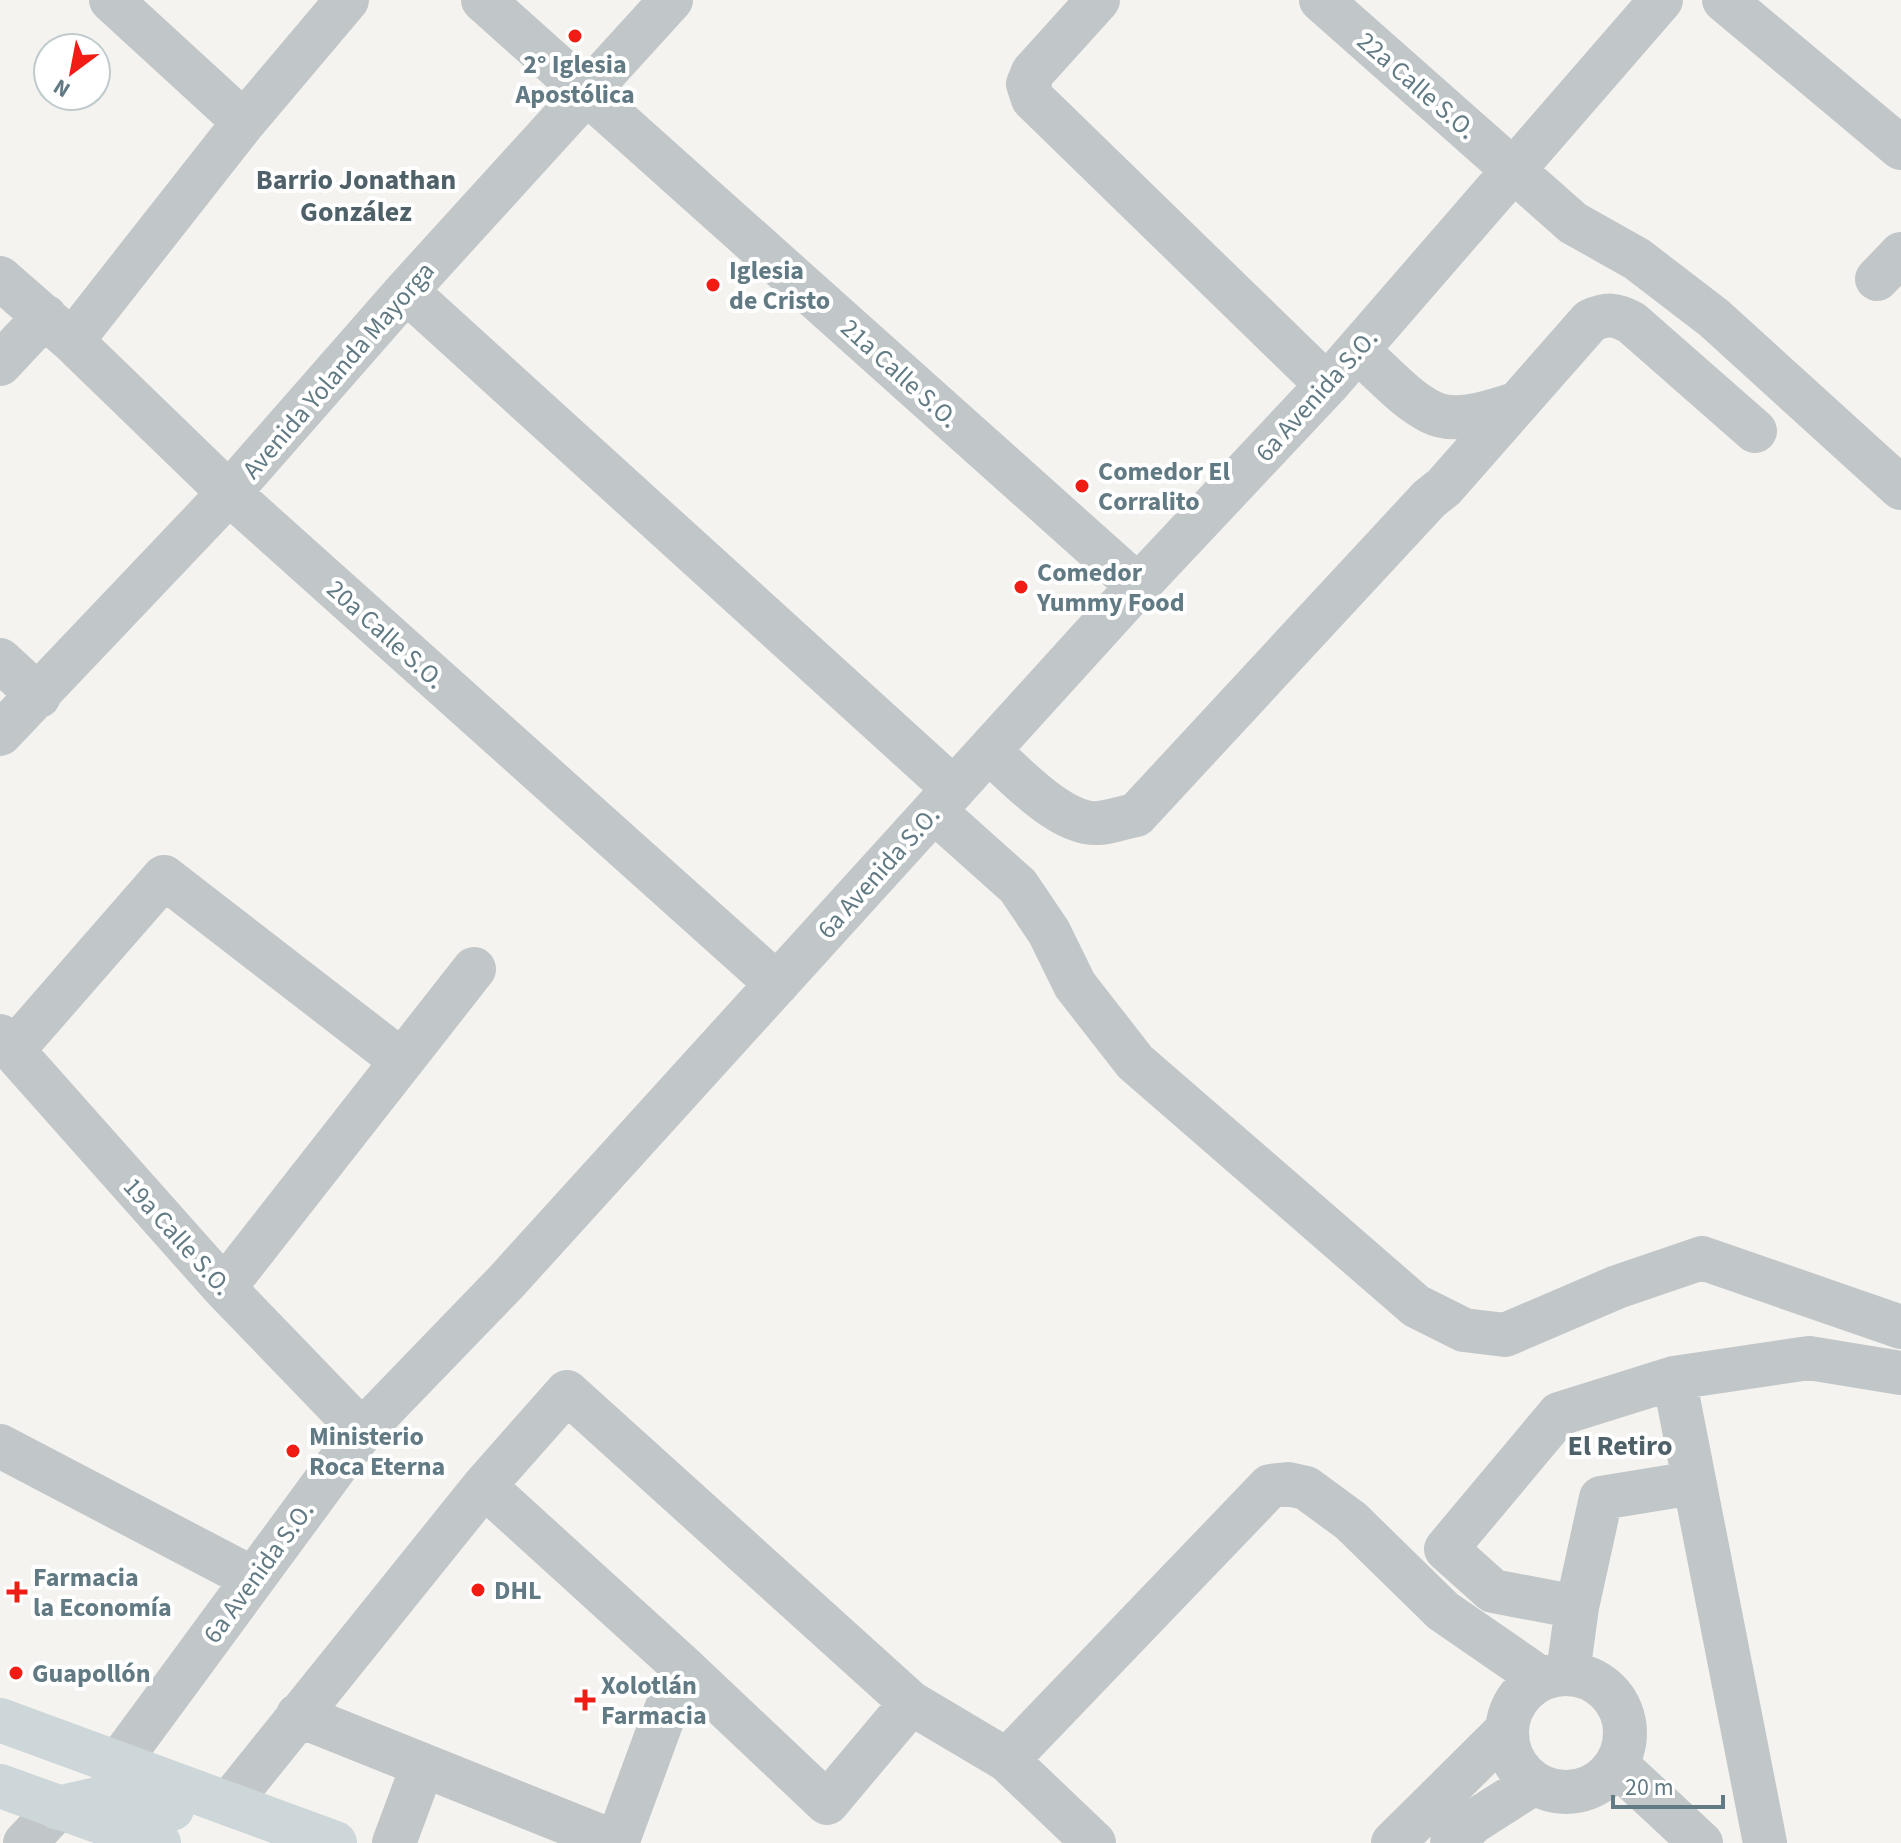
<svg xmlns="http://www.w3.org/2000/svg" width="1901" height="1843" font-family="'Source Sans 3',sans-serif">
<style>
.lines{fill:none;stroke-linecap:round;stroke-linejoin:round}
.minor{stroke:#c1c6c8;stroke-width:44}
.major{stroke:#cdd6d8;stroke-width:44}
.poi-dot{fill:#f11c13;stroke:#fff;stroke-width:3}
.labels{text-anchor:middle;stroke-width:8;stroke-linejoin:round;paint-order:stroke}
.poi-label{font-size:26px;font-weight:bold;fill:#617a83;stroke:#fff;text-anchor:start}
.street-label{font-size:26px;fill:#617a83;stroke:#fff}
.neighbourhood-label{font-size:28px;font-weight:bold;fill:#4f6168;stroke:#fff}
</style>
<rect width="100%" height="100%" fill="#f4f3ef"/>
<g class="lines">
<path class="minor" d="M 111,0 L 244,122
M 483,0 L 1138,586
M 1098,0 L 1033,72 L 1028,84 L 1033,99 L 1327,385
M 1321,0 L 1573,223 L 1637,259 L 1714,318 L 1901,488
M 1724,0 L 1901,148
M 0,278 L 72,341 L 229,493 L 777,984
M 1877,279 L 1901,254
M 406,291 L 954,789
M 72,341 L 244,122 L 347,0
M 1357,351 C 1381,370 1403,398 1431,412 C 1456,425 1493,411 1518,403
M 0,364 L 45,316
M 0,660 L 39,696
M 0,734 L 229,493 L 406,291 L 671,0
M 989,751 C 1015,775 1062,826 1099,823 C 1111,822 1124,817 1136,815 L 1429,499 L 1444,487 L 1590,321 C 1607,313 1616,314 1632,323 L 1755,431
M 934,811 L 1018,886 L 1049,932 L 1075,985 L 1135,1062 L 1416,1306 L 1464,1330 L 1505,1335 L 1617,1287 L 1702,1258 L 1901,1327
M 0,1036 L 224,1288 L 362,1431
M 13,1050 L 164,877 L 402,1061
M 224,1288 L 474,969
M 1674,1378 L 1765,1843
M 0,1446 L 252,1578
M 1577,1607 L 1493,1591 L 1446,1549 L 1559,1414 L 1674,1378 L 1809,1358 L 1901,1373
M 1568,1673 L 1577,1607 L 1601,1498 L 1693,1483
M1507 1733a59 59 0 1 1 118 0a59 59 0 1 1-118 0Z
M 911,1703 L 827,1803 L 682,1666 L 484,1486 L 567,1392 L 911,1703 L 1007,1760 L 1094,1843
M 298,1715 L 617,1843 L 682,1666
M 1007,1760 L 1270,1486 L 1288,1484 L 1306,1488 L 1351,1521 L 1443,1611 L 1530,1671 L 1537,1680
M 118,1763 L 362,1431 L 506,1282 L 1138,586 L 1327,385 L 1661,0
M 1617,1765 L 1701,1843
M 229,1803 L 484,1486
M 25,1843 L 58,1808
M 394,1843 L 423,1765
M 1393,1843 L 1506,1731
M 1452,1843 L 1473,1822 L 1534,1783"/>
<path class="major" d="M 0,1720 L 335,1843
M 0,1786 L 159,1843
M 58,1808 L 123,1793 L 172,1809"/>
</g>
<g class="poi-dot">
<circle cx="575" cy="36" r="8"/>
<circle cx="713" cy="285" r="8"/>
<circle cx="1082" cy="486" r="8"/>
<circle cx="1021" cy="587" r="8"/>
<circle cx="293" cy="1451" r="8"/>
<circle cx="478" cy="1590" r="8"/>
<path d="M13 1580h8v8h8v8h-8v8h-8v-8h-8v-8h8z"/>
<circle cx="16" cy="1673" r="8"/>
<path d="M581 1688h8v8h8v8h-8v8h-8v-8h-8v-8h8z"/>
</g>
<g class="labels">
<g class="poi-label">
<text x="575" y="73" text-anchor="middle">2° Iglesia<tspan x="575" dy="30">Apostólica</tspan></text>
<text x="729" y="279">Iglesia<tspan x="729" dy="30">de Cristo</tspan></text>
<text x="1098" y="480">Comedor El<tspan x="1098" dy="30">Corralito</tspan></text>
<text x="1037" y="581">Comedor<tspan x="1037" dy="30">Yummy Food</tspan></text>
<text x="309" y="1445">Ministerio<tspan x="309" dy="30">Roca Eterna</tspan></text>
<text x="33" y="1586">Farmacia<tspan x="33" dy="30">la Economía</tspan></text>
<text x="494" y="1599">DHL</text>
<text x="32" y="1682">Guapollón</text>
<text x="601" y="1694">Xolotlán<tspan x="601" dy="30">Farmacia</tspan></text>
</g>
<g class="street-label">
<text transform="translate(1417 85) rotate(41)" y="9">22a Calle S.O.</text>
<text transform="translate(338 370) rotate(-49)" y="9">Avenida Yolanda Mayorga</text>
<text transform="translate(900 373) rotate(42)" y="9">21a Calle S.O.</text>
<text transform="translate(1316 395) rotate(-48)" y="9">6a Avenida S.O.</text>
<text transform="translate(386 634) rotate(42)" y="9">20a Calle S.O.</text>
<text transform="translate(878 872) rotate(-48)" y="9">6a Avenida S.O.</text>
<text transform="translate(178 1236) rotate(48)" y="9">19a Calle S.O.</text>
<text transform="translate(258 1572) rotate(-54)" y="9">6a Avenida S.O.</text>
</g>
<g class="neighbourhood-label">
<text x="356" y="189">Barrio Jonathan<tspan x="356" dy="32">González</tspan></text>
<text x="1620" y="1455">El Retiro</text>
</g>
</g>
<g transform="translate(72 72) rotate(212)"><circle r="38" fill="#ffffff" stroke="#c0cacd" stroke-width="2"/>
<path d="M0-6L14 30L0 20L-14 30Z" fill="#f11c13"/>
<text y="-12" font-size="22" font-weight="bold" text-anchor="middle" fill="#617a83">N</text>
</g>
<path d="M1613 1795v12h110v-12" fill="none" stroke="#617a83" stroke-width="4"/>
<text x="1625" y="1795" font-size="24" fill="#617a83" stroke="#ffffff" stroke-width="6" paint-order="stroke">20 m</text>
</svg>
